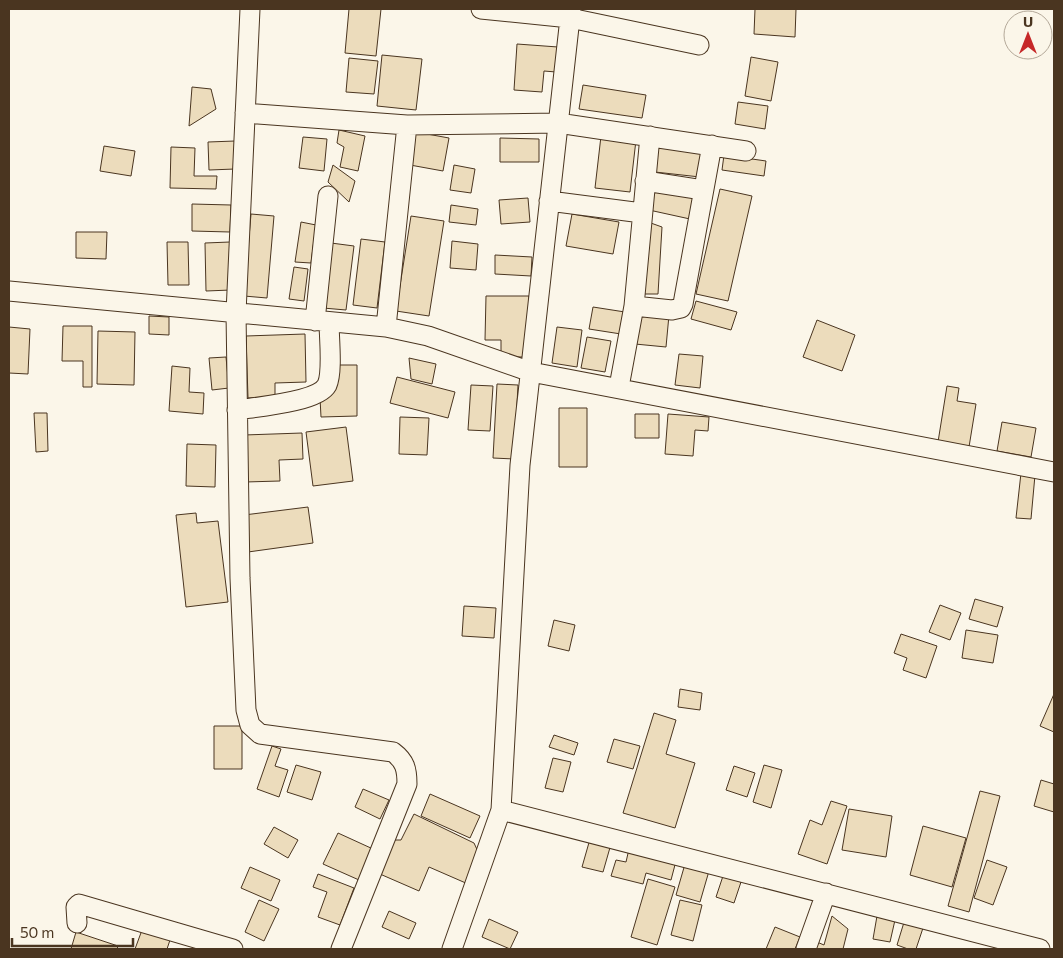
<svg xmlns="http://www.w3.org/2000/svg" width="1063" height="958" font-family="Commissioner,sans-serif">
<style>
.building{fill:#ecdcbc;stroke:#4a3520}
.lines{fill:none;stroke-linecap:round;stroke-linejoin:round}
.minor-casing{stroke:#4a3520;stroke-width:21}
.minor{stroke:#fbf6e9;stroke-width:19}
</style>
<rect width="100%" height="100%" fill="#fbf6e9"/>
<path class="building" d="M 349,9 L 381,9 L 376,56 L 345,53 Z
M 755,9 L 796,9 L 795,37 L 754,34 Z
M 517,44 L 558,47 L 556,72 L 544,71 L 542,92 L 514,90 Z
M 382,55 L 422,59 L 416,110 L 377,106 Z
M 751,57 L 778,62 L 771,101 L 745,96 Z
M 349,58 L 378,61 L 374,94 L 346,92 Z
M 583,85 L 646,95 L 642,118 L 579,109 Z
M 192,87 L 211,89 L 216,109 L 189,126 Z
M 738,102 L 768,106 L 765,129 L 735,124 Z
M 339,130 L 365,136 L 358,171 L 340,167 L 344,147 L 337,143 Z
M 416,132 L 449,138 L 443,171 L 410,165 Z
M 601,136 L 636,140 L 630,192 L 595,188 Z
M 303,137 L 327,139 L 324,171 L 299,168 Z
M 500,138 L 539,139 L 539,162 L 500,162 Z
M 235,141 L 235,169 L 209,170 L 208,142 Z
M 104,146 L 135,151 L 131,176 L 100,171 Z
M 171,147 L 195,148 L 194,176 L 217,176 L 216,189 L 170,188 Z
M 658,147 L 703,152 L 700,177 L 655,172 Z
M 724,155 L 766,161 L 764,176 L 722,170 Z
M 333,165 L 355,181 L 349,202 L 328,182 Z
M 454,165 L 475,169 L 471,193 L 450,190 Z
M 654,187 L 695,196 L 690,219 L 649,210 Z
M 720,189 L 752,196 L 728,301 L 696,294 Z
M 528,198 L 530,222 L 501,224 L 499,200 Z
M 192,204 L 231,205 L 230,232 L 192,231 Z
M 451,205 L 478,209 L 476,225 L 449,222 Z
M 251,214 L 274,216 L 267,298 L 244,296 Z
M 572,214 L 619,222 L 613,254 L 566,246 Z
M 411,216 L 444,221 L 429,316 L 396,311 Z
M 301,222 L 316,225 L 311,263 L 295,262 Z
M 648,222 L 662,227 L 658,294 L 644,294 Z
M 76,232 L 107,232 L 106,259 L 76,258 Z
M 361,239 L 385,242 L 377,308 L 353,305 Z
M 452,241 L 478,244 L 476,270 L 450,268 Z
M 167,242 L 188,242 L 189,285 L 168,285 Z
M 230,242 L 231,290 L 206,291 L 205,243 Z
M 331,243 L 354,246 L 346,310 L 323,308 Z
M 495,255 L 532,257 L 531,276 L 495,274 Z
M 294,267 L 308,269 L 304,301 L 289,299 Z
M 486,296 L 529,296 L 528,357 L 501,357 L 501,340 L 485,340 Z
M 696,301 L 737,312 L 731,330 L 691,319 Z
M 593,307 L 625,312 L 621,334 L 589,329 Z
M 637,312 L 669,315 L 666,347 L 635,344 Z
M 149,316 L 169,317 L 169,335 L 149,334 Z
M 817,320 L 855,335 L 842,371 L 803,357 Z
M 63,326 L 92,326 L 92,387 L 83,387 L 83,361 L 62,361 Z
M 9,327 L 30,329 L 28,374 L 9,373 Z
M 557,327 L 582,330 L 577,367 L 552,363 Z
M 98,331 L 135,332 L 134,385 L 97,384 Z
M 305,334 L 306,382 L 275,383 L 275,397 L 248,398 L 246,336 Z
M 587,337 L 611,341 L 605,372 L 581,368 Z
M 679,354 L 703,356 L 700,388 L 675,385 Z
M 226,357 L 229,388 L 212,390 L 209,358 Z
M 409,358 L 436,364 L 432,384 L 411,379 Z
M 332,365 L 357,365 L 357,416 L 321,417 L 320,398 Z
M 172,366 L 190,368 L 189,392 L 204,393 L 203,414 L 169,411 Z
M 397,377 L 455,392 L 448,418 L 390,403 Z
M 497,384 L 518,385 L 514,459 L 493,458 Z
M 471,385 L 493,386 L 490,431 L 468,430 Z
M 947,386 L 959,388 L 957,401 L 976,404 L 969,447 L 938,442 Z
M 559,408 L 587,408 L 587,467 L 559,467 Z
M 34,413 L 47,413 L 48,451 L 36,452 Z
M 635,414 L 659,414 L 659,438 L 635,438 Z
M 668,414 L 709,417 L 708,431 L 695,430 L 693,456 L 665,454 Z
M 400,417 L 429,418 L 427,455 L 399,454 Z
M 1002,422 L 1036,428 L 1031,457 L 997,451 Z
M 346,427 L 353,481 L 313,486 L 306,432 Z
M 302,433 L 303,459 L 279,460 L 280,481 L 245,482 L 244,435 Z
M 187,444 L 216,445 L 215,487 L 186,486 Z
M 1021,473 L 1035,475 L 1031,519 L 1016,518 Z
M 308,507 L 313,543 L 248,552 L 244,515 Z
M 196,513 L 197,523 L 218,521 L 228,602 L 186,607 L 176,515 Z
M 975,599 L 1003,607 L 997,627 L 969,619 Z
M 940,605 L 961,613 L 950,640 L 929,632 Z
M 464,606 L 496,608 L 494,638 L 462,636 Z
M 554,620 L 575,625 L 569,651 L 548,646 Z
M 966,630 L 998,635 L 993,663 L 962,658 Z
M 901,634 L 937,646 L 926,678 L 903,670 L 907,658 L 894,653 Z
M 680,689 L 702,693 L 700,710 L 678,707 Z
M 1054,694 L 1054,732 L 1040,726 Z
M 654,713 L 676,720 L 666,754 L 695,763 L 675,828 L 623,813 Z
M 214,726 L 242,726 L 242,769 L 214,769 Z
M 554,735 L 578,743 L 574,755 L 549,747 Z
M 614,739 L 640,746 L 633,769 L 607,762 Z
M 272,746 L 281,749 L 275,766 L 288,770 L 279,797 L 257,789 Z
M 553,758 L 571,762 L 563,792 L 545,788 Z
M 296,765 L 321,772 L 312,800 L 287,792 Z
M 764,765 L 782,770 L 771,808 L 753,802 Z
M 734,766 L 755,773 L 747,797 L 726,790 Z
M 1041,780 L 1054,784 L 1054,812 L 1034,806 Z
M 363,789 L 389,800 L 380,819 L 355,807 Z
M 980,791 L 1000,796 L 969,912 L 948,906 Z
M 430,794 L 480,816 L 470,838 L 421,816 Z
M 831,801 L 847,806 L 827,864 L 798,854 L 810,820 L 822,825 Z
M 849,809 L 892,816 L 886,857 L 842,850 Z
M 414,814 L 474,843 L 480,856 L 468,884 L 429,867 L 419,891 L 373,871 L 386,840 L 401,840 Z
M 923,826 L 966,838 L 952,887 L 910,875 Z
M 274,827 L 298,840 L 288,858 L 264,844 Z
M 338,833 L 373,849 L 359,880 L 323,864 Z
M 590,839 L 611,844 L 603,872 L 582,867 Z
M 629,849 L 676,861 L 671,880 L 646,873 L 643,884 L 611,876 L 616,860 L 626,862 Z
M 987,860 L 1007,867 L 993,905 L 974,898 Z
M 685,864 L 709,871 L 700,902 L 676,895 Z
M 250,867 L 280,880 L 271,901 L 241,888 Z
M 724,873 L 742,879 L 734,903 L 716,897 Z
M 318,874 L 354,888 L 340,925 L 318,917 L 327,892 L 313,887 Z
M 648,879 L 675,887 L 657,945 L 631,937 Z
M 259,900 L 279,909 L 264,941 L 245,932 Z
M 680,900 L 702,905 L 693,941 L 671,935 Z
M 389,911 L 416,923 L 409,939 L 382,927 Z
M 832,916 L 848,929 L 843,949 L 815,949 L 817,942 L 824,945 Z
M 877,916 L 895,920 L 890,942 L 873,939 Z
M 489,919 L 518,932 L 510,949 L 482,937 Z
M 905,919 L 924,925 L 916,949 L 908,949 L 897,945 Z
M 775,927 L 800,937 L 795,949 L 766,949 Z
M 142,930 L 170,940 L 167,949 L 135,949 Z
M 76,932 L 118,946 L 117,949 L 71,949 Z"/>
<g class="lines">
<defs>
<path id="minor" d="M 250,9 L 236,313 L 240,578 L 246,710 L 250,725 L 260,734 L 393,752 C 405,761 407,769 407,784 L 341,949
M 481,9 L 570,18 L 699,45
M 245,113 L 407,125 L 558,123 L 746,151
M 645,181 L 703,190
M 549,201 L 642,213
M 9,291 L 386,327 L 428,336 L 531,372 L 1054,472
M 634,306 L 650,136
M 315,321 L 328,196
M 386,327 L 407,125
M 619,387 L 634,306 L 672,310 L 681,308 L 683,304 L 712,145
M 237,410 C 256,407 318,402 327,385 C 333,372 329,337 329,322
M 501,810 L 1040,949
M 77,923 L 76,907 L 79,904 L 233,949
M 452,949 L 501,810 L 520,465 L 571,9
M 806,949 L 826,893"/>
</defs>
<use href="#minor" class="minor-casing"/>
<use href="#minor" class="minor"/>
</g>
<rect width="1063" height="958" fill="none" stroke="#4a3520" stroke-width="20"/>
<g transform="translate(1028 35)"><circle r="24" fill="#fbf6e9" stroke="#b4a999"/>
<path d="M0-4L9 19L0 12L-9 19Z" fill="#c62828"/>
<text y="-8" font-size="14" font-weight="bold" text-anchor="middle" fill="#4a3520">U</text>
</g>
<path d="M12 938v8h121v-8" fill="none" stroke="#4a3520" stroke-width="2.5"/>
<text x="20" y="938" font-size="15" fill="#4a3520" stroke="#fbf6e9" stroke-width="4" paint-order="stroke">50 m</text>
</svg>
